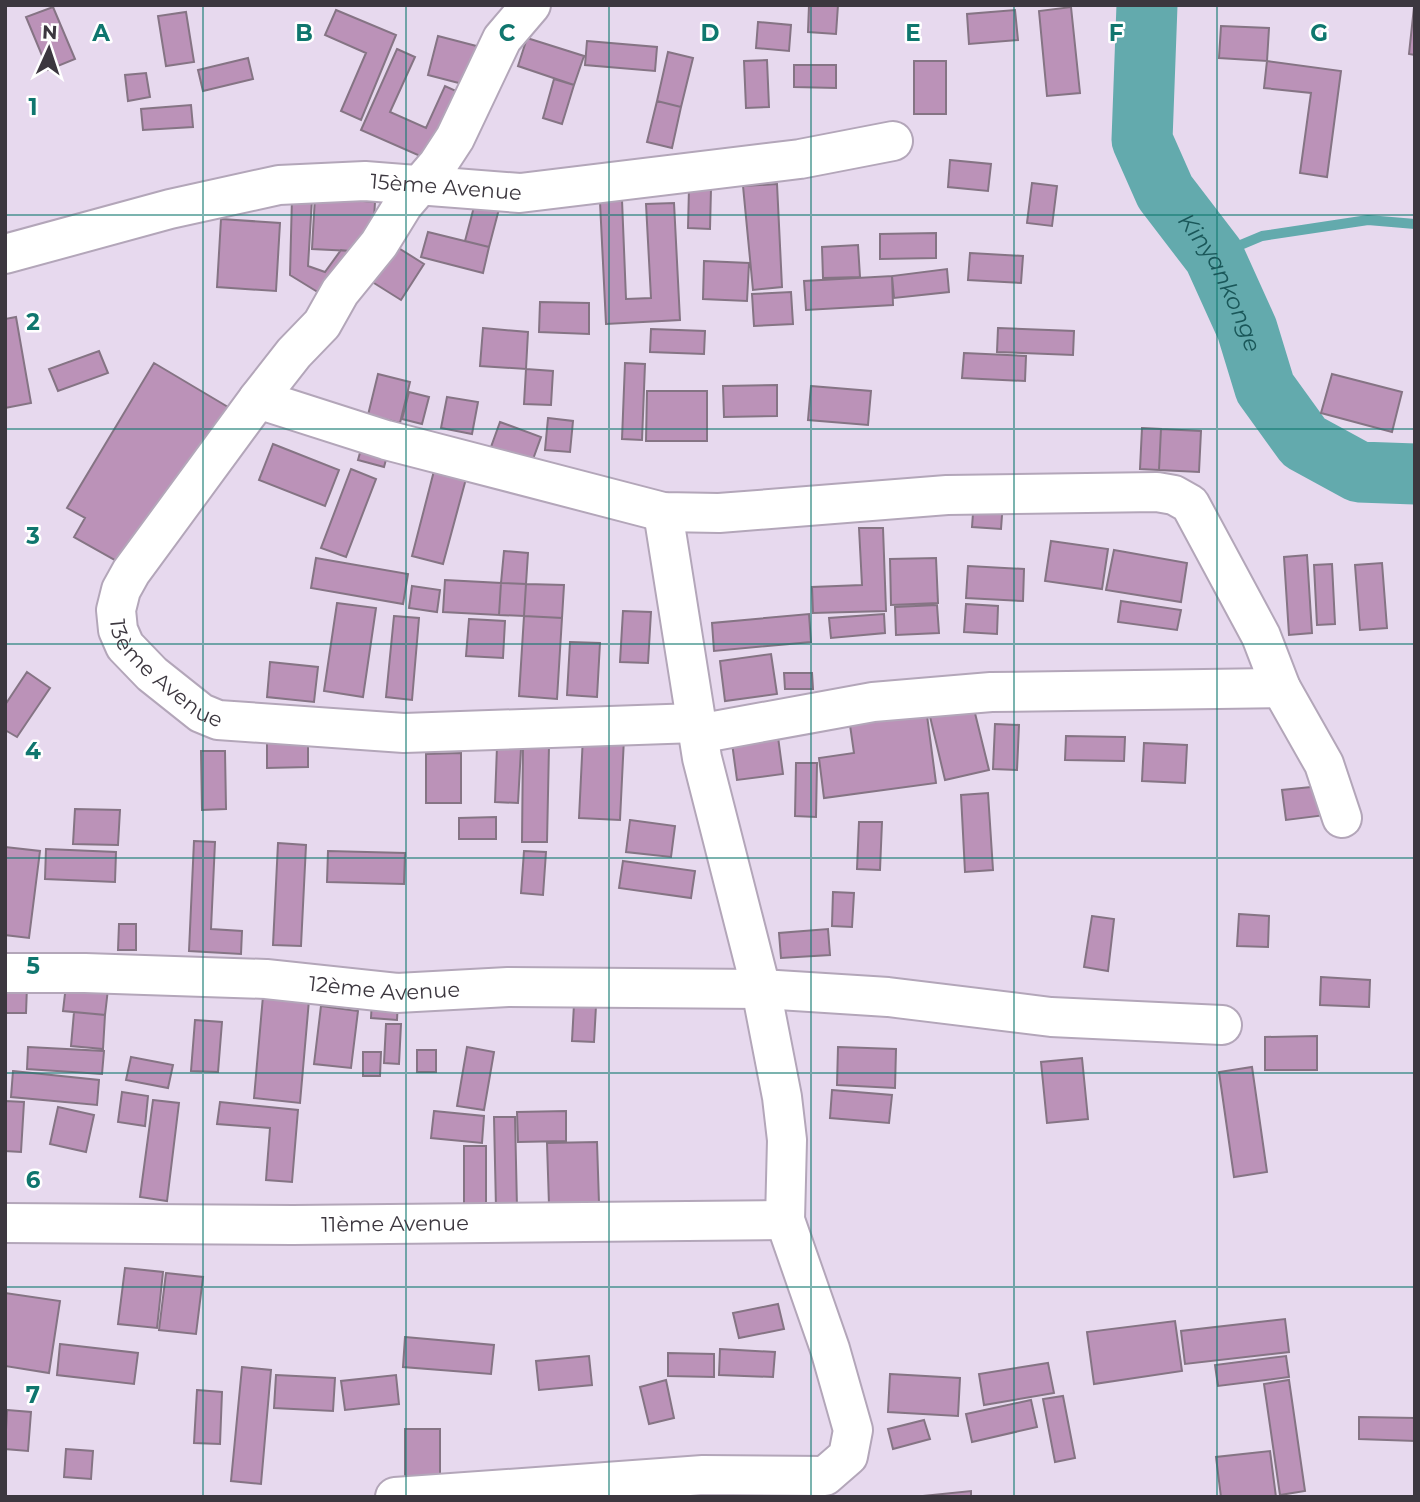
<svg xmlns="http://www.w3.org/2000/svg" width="1420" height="1502" font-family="Montserrat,sans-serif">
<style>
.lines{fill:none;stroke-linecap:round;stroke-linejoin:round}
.stream{stroke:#63aaad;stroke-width:10}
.river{stroke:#63aaad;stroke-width:61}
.building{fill:#bb92b8;stroke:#857484;stroke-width:2}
.minor-casing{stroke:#b3a6b9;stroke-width:42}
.minor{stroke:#fff;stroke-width:38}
.grid{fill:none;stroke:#0f766e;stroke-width:2;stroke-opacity:0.55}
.labels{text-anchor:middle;stroke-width:5;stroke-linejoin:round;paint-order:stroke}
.street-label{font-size:21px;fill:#3c373f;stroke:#fff}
.water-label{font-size:23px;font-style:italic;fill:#1a5759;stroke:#fff}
.grid-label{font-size:23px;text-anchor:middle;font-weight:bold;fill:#0f766e;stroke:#fff;stroke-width:5;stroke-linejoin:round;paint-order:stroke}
</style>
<rect width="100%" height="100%" fill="#e7d9ee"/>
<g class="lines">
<path class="stream" d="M 1214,256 L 1262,236 L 1368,220 L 1415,224"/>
<path class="river" id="s1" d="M 1147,5 L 1142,140 L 1165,192 L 1214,256 L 1247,329 L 1265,388 L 1304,442 L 1359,472 L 1415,474"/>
</g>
<path class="building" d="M 809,5 L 838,5 L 836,34 L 808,32 Z
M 53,7 L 75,59 L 48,70 L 26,17 Z
M 1071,7 L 1080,93 L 1047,96 L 1039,11 Z
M 1414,7 L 1415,7 L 1415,55 L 1409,54 Z
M 336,10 L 396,35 L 361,120 L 341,111 L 366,53 L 325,35 Z
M 1015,10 L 1018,40 L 969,44 L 967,14 Z
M 186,12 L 194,62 L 166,66 L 158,16 Z
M 758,22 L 791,25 L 789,51 L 756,48 Z
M 1221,26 L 1269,28 L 1267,61 L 1219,58 Z
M 438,36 L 488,49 L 478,88 L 428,75 Z
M 527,38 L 584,56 L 574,85 L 518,66 Z
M 587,41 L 657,47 L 655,71 L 585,65 Z
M 397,49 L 415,57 L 390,112 L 426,128 L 445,86 L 467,96 L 436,163 L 361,130 Z
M 668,52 L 693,58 L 681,107 L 657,101 Z
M 248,58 L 253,79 L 203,91 L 198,70 Z
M 767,60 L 769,107 L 746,108 L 744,61 Z
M 914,61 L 946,61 L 946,114 L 914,114 Z
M 1267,61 L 1341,71 L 1327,177 L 1300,173 L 1311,93 L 1264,88 Z
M 794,65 L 836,65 L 836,88 L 794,87 Z
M 146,73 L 150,97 L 128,101 L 125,75 Z
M 554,79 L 574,85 L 562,124 L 543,118 Z
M 657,101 L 681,107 L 672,148 L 647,142 Z
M 191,105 L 193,127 L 143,130 L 141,109 Z
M 950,160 L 991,164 L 988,191 L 948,187 Z
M 1032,183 L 1057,186 L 1052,226 L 1027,223 Z
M 777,184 L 782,287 L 753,290 L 743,186 Z
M 689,188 L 711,189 L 710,229 L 688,228 Z
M 292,197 L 312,199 L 308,266 L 325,272 L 341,250 L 360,252 L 329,299 L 290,275 Z
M 315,197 L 375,202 L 372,252 L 312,249 Z
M 622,200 L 626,299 L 651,298 L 646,204 L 674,203 L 680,320 L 606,324 L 600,202 Z
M 475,203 L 499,209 L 489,247 L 465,241 Z
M 221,219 L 280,223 L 276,291 L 217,287 Z
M 428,232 L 489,247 L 483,273 L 421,257 Z
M 936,233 L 936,258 L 880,259 L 880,234 Z
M 389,242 L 424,264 L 401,300 L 366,278 Z
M 858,245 L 860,277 L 823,278 L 822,247 Z
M 970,253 L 1023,256 L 1021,283 L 968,280 Z
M 704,261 L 749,263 L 747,301 L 703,299 Z
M 947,269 L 949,292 L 894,298 L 892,276 Z
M 892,276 L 893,305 L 806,310 L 804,281 Z
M 791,292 L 793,324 L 754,326 L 752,294 Z
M 540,302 L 589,303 L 589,334 L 539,332 Z
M 16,317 L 31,403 L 5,408 L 5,319 Z
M 483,328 L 528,332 L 526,369 L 480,366 Z
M 998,328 L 1074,331 L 1073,355 L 997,352 Z
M 651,329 L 705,331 L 704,354 L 650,352 Z
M 99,351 L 108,373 L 58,391 L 49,369 Z
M 964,353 L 1026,356 L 1025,381 L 962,378 Z
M 154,363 L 228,407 L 143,550 L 122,564 L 74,537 L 85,518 L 67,508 Z
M 625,363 L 645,364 L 642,440 L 622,439 Z
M 526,369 L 553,371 L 551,405 L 524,404 Z
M 378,374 L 410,382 L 400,423 L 368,415 Z
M 1332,374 L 1402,392 L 1392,432 L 1321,413 Z
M 777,385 L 777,416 L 724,417 L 723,386 Z
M 811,386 L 871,391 L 868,425 L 808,420 Z
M 647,391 L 707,391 L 707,441 L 646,441 Z
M 409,392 L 429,397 L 422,424 L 402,419 Z
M 447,397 L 478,402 L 472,434 L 441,428 Z
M 548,418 L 573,421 L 570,452 L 545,450 Z
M 500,422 L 541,437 L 532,462 L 491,447 Z
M 1142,428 L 1161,429 L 1159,470 L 1140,469 Z
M 1161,429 L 1201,431 L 1199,472 L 1159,470 Z
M 364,438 L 390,445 L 384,467 L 358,460 Z
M 273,444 L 339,470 L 325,506 L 259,480 Z
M 435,467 L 467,475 L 443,564 L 412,556 Z
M 351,469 L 376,479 L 346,557 L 321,548 Z
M 974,500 L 1003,502 L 1001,529 L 972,527 Z
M 859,528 L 883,528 L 886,611 L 813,613 L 812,587 L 862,585 Z
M 1051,541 L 1108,549 L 1102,589 L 1045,581 Z
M 1114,550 L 1187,563 L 1181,602 L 1106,590 Z
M 504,551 L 528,553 L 526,584 L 501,583 Z
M 1307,555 L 1312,633 L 1289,635 L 1284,557 Z
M 316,558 L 408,574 L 403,604 L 311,588 Z
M 936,558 L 938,603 L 891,605 L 890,559 Z
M 1382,563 L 1387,628 L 1360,630 L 1355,565 Z
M 1332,564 L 1335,624 L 1317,625 L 1314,565 Z
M 968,566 L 1024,569 L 1023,601 L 966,598 Z
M 445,580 L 501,583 L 499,615 L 443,612 Z
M 501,583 L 526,584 L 524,616 L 499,615 Z
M 526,584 L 564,585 L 562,618 L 524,616 Z
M 412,586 L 440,590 L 437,612 L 409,608 Z
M 1121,601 L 1181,610 L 1177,630 L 1118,622 Z
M 337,603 L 376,608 L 363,697 L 324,691 Z
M 966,604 L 998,606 L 997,634 L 964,632 Z
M 937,605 L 939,633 L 896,635 L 895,607 Z
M 623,611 L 651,612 L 648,663 L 620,662 Z
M 809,614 L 811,642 L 714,651 L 712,623 Z
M 884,614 L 885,633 L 831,638 L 829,618 Z
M 394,616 L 419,618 L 412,700 L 386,697 Z
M 524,616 L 562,618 L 557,699 L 519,696 Z
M 469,619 L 505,621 L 503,658 L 466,656 Z
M 570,642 L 600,643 L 597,697 L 567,695 Z
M 771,654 L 777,694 L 725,701 L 720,661 Z
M 270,662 L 318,667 L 314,702 L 267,697 Z
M 27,672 L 50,688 L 17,737 L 5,730 L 5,705 Z
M 784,673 L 812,673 L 813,689 L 785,689 Z
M 971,697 L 989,770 L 945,780 L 928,708 Z
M 926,708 L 936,783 L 824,798 L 819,758 L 854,753 L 849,718 Z
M 995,724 L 1019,725 L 1017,770 L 993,769 Z
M 583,736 L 624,738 L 620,820 L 579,818 Z
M 1066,736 L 1125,737 L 1124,761 L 1065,760 Z
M 778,737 L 783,774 L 737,780 L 732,743 Z
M 267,743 L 308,743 L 308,767 L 267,768 Z
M 1144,743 L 1187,745 L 1185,783 L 1142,781 Z
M 523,745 L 549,746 L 547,842 L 522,842 Z
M 497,746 L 521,748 L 518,803 L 495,802 Z
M 201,751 L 225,751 L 226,809 L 202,810 Z
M 461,753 L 461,803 L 426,803 L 426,754 Z
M 796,763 L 817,763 L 816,817 L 795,816 Z
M 1331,785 L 1334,814 L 1286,820 L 1282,790 Z
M 988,793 L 993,870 L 965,872 L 961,795 Z
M 75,809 L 120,810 L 118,845 L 73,844 Z
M 496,817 L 496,839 L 459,839 L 459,818 Z
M 630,820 L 675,826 L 671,857 L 626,852 Z
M 859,822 L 882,822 L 880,870 L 857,869 Z
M 194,841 L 215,842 L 211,929 L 242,931 L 241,954 L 189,951 Z
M 278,843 L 306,845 L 301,946 L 273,945 Z
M 5,847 L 40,851 L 29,938 L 5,935 Z
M 46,849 L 116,852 L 115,882 L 45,879 Z
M 328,851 L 405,853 L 404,884 L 327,882 Z
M 524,851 L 546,852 L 543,895 L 521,893 Z
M 623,861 L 695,871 L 691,898 L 619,888 Z
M 833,892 L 854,893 L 852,927 L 832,926 Z
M 1239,914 L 1269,916 L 1268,947 L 1237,946 Z
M 1092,916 L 1114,919 L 1108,971 L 1084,967 Z
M 119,924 L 136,924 L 136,950 L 118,950 Z
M 828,929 L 830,955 L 781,958 L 779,933 Z
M 1321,977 L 1370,980 L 1369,1007 L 1320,1005 Z
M 5,985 L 27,986 L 26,1013 L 5,1013 Z
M 66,985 L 108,989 L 105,1015 L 63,1011 Z
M 263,996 L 309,1000 L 300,1103 L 254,1098 Z
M 372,999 L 398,1001 L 397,1020 L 371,1018 Z
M 574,1004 L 596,1006 L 594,1042 L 572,1041 Z
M 321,1006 L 358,1011 L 351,1068 L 314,1064 Z
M 74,1012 L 105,1015 L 103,1049 L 71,1046 Z
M 195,1020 L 222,1022 L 218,1072 L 191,1071 Z
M 386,1024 L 401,1024 L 399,1064 L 384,1063 Z
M 1317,1036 L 1317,1070 L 1265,1070 L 1265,1037 Z
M 28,1047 L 104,1051 L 102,1074 L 27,1069 Z
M 467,1047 L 494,1052 L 484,1110 L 457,1106 Z
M 838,1047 L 896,1049 L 895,1088 L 837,1085 Z
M 417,1050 L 436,1050 L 436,1072 L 417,1072 Z
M 363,1052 L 381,1052 L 380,1076 L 363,1076 Z
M 131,1057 L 173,1065 L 168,1088 L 126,1080 Z
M 1082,1058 L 1088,1119 L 1047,1123 L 1041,1062 Z
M 1252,1067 L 1267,1172 L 1234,1177 L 1219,1072 Z
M 13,1071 L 99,1080 L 97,1105 L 11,1097 Z
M 832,1090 L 892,1095 L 889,1123 L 830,1118 Z
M 122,1092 L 148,1096 L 145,1126 L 118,1122 Z
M 153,1100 L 179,1103 L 167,1201 L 140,1197 Z
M 5,1101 L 24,1102 L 21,1152 L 5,1151 Z
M 220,1102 L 298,1110 L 292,1182 L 266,1180 L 270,1128 L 217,1124 Z
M 58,1107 L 94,1115 L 86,1152 L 50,1144 Z
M 434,1111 L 484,1116 L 482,1143 L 431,1138 Z
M 566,1111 L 566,1141 L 518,1142 L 517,1112 Z
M 494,1117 L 515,1117 L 517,1208 L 496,1208 Z
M 597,1142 L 599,1203 L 549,1205 L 547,1143 Z
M 464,1146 L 486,1146 L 486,1207 L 464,1207 Z
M 125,1268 L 163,1272 L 157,1328 L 118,1324 Z
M 166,1273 L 203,1277 L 196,1334 L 159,1330 Z
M 5,1293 L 60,1301 L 49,1373 L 5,1366 Z
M 778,1304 L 784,1329 L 739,1338 L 733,1313 Z
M 1285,1319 L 1289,1352 L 1185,1364 L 1181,1331 Z
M 1175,1321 L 1182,1371 L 1094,1384 L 1087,1332 Z
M 405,1337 L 494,1345 L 491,1374 L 403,1367 Z
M 60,1344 L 138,1353 L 134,1384 L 57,1375 Z
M 720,1349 L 775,1352 L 773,1377 L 719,1375 Z
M 668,1353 L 714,1354 L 714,1377 L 668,1376 Z
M 589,1356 L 592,1385 L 539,1390 L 536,1361 Z
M 1286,1356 L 1289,1377 L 1218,1386 L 1215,1365 Z
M 1048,1363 L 1054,1393 L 984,1405 L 979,1374 Z
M 242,1367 L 271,1370 L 261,1484 L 231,1481 Z
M 890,1374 L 960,1378 L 958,1416 L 888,1412 Z
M 276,1375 L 335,1378 L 333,1411 L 274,1408 Z
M 396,1375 L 399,1404 L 345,1410 L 341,1381 Z
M 666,1380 L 674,1418 L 649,1424 L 640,1387 Z
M 1289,1380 L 1305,1491 L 1280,1495 L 1264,1384 Z
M 197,1390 L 222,1392 L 220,1444 L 194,1443 Z
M 1063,1396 L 1075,1458 L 1055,1462 L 1043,1399 Z
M 1031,1400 L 1037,1427 L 972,1442 L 966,1414 Z
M 7,1410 L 31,1412 L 28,1451 L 5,1449 Z
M 1359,1417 L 1415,1418 L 1415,1441 L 1359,1439 Z
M 924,1420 L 930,1439 L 893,1449 L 888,1429 Z
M 405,1429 L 440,1429 L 440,1476 L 405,1476 Z
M 66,1449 L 93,1451 L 91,1479 L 64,1477 Z
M 1270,1451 L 1276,1497 L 1221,1497 L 1216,1457 Z
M 971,1491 L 971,1497 L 913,1497 Z"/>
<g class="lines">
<defs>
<g id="minor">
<path d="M 531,5 L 502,39 L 455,138 L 438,164 L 403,205 L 379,244 L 340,292 L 322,324 L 294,353 L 258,399 L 386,440 L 663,512 L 719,513 L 947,495 L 1157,492 L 1174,495 L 1190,504 L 1261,636 L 1281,688 L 1324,764 L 1342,818"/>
<path id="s2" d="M 5,254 L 170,209 L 279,185 L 365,181 L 520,193 L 800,159 L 893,141"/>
<path id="s3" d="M 258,399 L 131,572 L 121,590 L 116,610 L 118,630 L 125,646 L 152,674 L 201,713 L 218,720 L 404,733 L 696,723"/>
<path d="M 698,734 L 873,702 L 991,692 L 1281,688"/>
<path id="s4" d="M 5,973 L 85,973 L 266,979 L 397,993 L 508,987 L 761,989 L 888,997 L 1051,1017 L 1222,1025"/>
<path id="s5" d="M 5,1223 L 293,1225 L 785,1220"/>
<path d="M 395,1497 L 703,1475 L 825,1476 L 848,1456 L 853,1430 L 830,1349 L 785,1220 L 787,1140 L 782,1097 L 761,989 L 702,758 L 663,512"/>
</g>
</defs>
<use href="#minor" class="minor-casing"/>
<use href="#minor" class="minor"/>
</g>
<path class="grid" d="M 203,5 L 203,1497M 406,5 L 406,1497M 609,5 L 609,1497M 811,5 L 811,1497M 1014,5 L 1014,1497M 1217,5 L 1217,1497M 5,215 L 1415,215M 5,429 L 1415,429M 5,644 L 1415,644M 5,858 L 1415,858M 5,1073 L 1415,1073M 5,1287 L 1415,1287"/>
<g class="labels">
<g class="street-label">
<text dy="7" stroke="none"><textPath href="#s2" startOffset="450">15ème Avenue</textPath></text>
<text dy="7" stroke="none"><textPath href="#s3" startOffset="341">13ème Avenue</textPath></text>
<text dy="7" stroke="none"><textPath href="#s4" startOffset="380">12ème Avenue</textPath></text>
<text dy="7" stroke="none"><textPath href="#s5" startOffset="390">11ème Avenue</textPath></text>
</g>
<g class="water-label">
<text dy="8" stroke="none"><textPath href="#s1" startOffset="299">Kinyankonge</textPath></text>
</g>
</g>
<g class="grid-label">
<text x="101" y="41">A</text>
<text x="304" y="41">B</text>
<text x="507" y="41">C</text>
<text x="710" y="41">D</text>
<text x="913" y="41">E</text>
<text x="1116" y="41">F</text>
<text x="1319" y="41">G</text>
<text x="33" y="115">1</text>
<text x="33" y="330">2</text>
<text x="33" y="544">3</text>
<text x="33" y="759">4</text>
<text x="33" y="974">5</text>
<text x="33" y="1188">6</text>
<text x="33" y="1403">7</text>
</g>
<rect width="1420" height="1502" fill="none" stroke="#3c373f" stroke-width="14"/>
<g transform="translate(49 49) rotate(3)" stroke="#ffffff" stroke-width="5" paint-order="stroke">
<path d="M0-5L12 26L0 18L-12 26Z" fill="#3c373f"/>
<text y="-10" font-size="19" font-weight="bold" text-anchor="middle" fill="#3c373f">N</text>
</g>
</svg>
